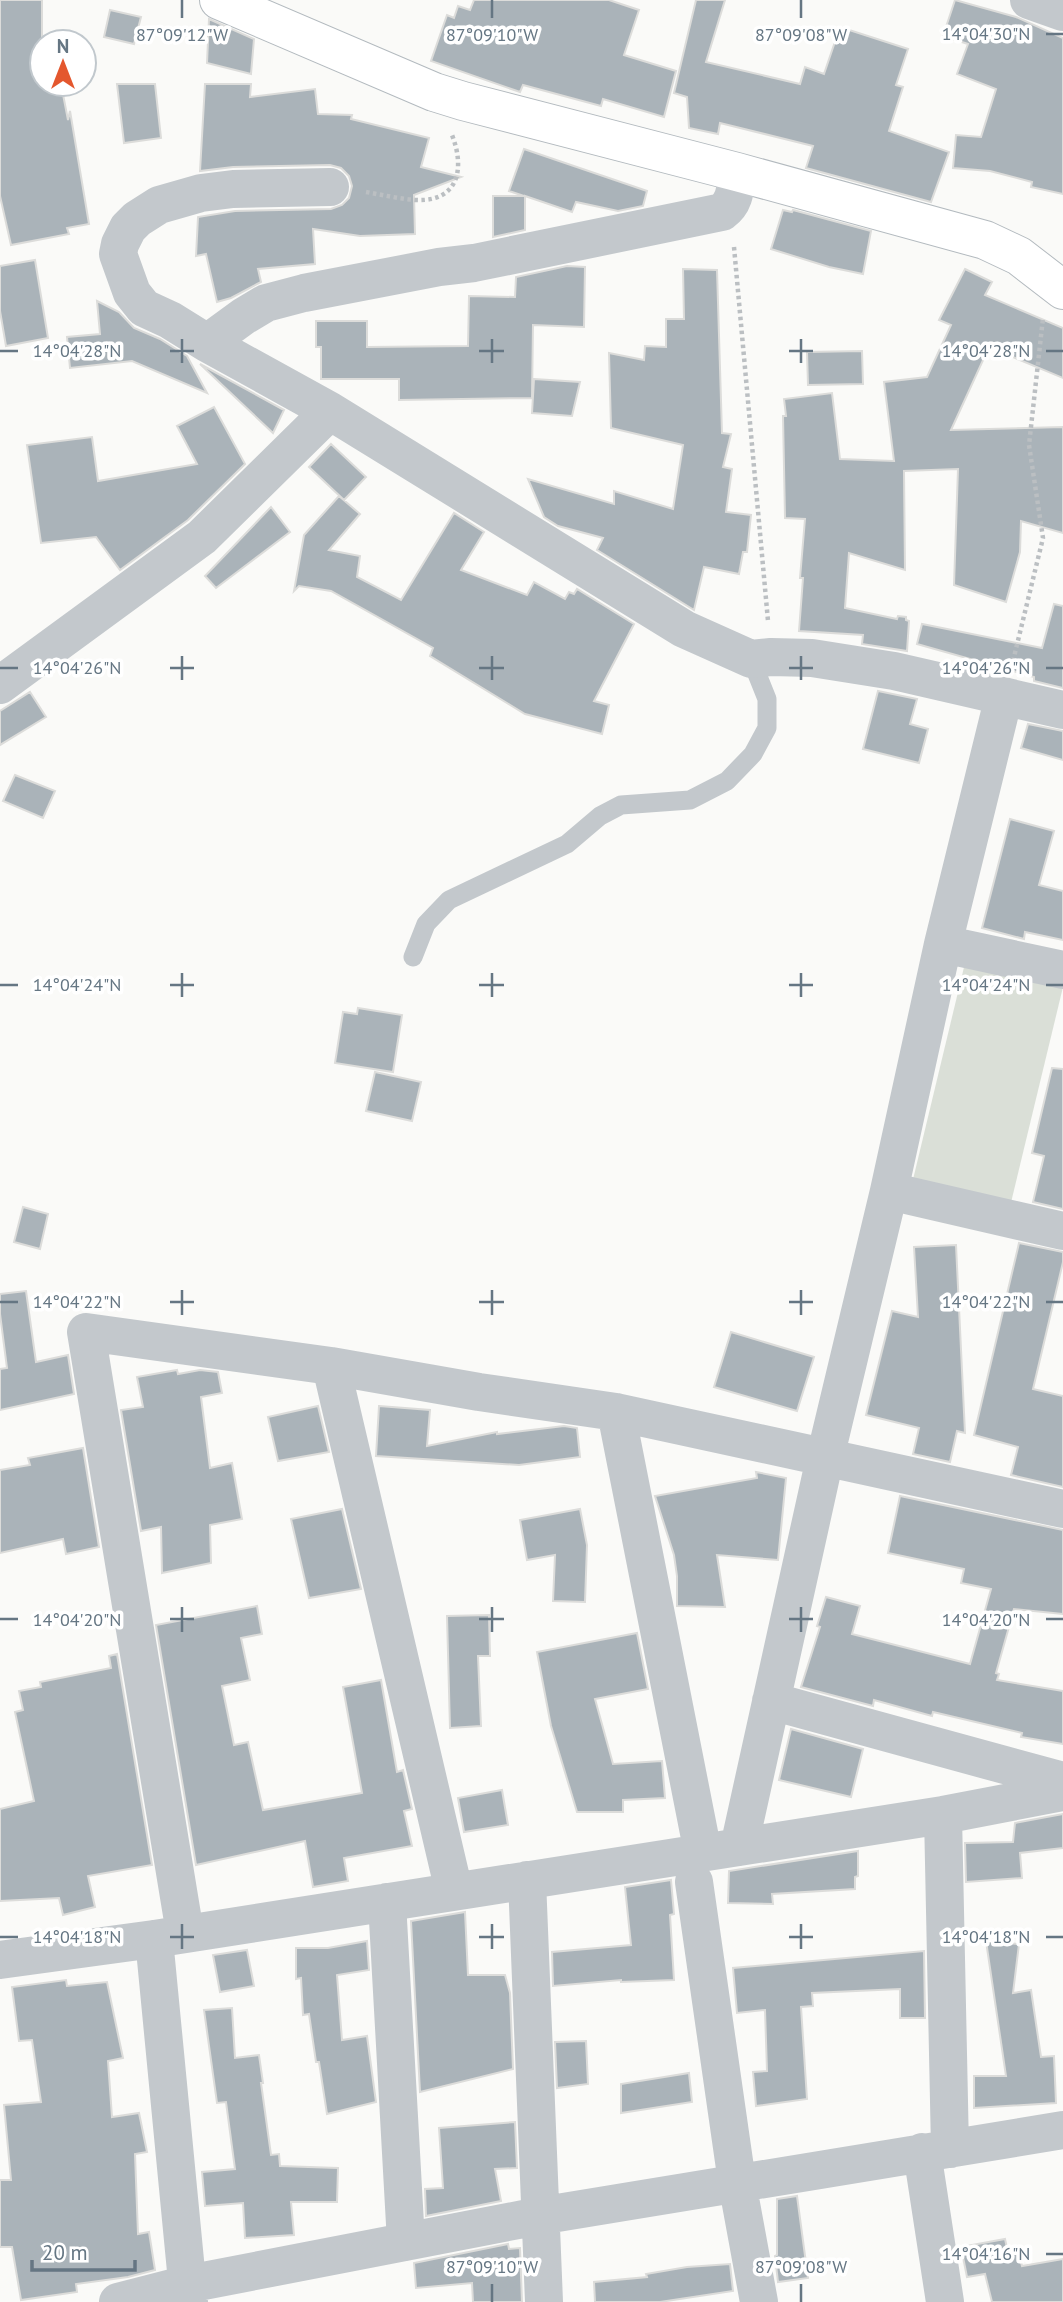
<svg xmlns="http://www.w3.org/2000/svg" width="1063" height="2302" font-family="'PT Sans',sans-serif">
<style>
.green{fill:#dadfd7}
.building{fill:#aab3b9;stroke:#dcdcda;stroke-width:2}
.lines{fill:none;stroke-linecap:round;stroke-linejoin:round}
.secondary-casing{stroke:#b3babf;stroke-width:40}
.path{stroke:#bbbfc2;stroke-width:4.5;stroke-dasharray:3.5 3.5;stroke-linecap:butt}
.lane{stroke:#c3c8cc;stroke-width:19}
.street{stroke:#c3c8cc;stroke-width:38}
.secondary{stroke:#fff;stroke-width:38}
.ticks{fill:none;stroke:#657683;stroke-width:2.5}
.ticks-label{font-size:18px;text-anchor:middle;fill:#657683;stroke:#fff;stroke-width:7;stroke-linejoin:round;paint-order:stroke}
</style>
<rect width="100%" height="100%" fill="#fafaf8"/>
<path class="green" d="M 965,963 L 1063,987 L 1008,1215 L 910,1192 Z"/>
<path class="building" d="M 0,0 L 42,0 L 42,84 L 61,84 L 68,120 L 70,111 L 89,224 L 67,228 L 69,234 L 11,245 L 0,196 Z
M 474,0 L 609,0 L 639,10 L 624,55 L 676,71 L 664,117 L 603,99 L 601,106 L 523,85 L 520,92 L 431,61 L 447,15 L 454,18 L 458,6 L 470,10 Z
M 696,0 L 725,0 L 706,62 L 800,84 L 805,67 L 824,74 L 840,27 L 908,49 L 896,85 L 903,87 L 889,131 L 949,152 L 931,202 L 806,168 L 813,146 L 720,123 L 718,134 L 689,128 L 687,97 L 674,93 Z
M 955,0 L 1016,17 L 1063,38 L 1063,194 L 1031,187 L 1032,182 L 990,171 L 953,168 L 956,135 L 981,137 L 996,89 L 957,74 L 968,44 L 943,36 Z
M 110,10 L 141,17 L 134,44 L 104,37 Z
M 209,19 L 254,39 L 251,74 L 207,63 Z
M 117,84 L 155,84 L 161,138 L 124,143 Z
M 205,84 L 251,84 L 250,97 L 315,89 L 318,114 L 352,115 L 351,119 L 429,138 L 421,167 L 461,177 L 414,195 L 415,234 L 360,236 L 313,229 L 315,264 L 258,269 L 261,282 L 231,298 L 217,302 L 206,254 L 196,256 L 198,217 L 235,211 L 331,209 L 342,205 L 349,198 L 352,186 L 349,176 L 341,168 L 330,165 L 233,167 L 200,171 Z
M 524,149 L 647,191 L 643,206 L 618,211 L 576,202 L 572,212 L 525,196 L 525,230 L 493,237 L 493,196 L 524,196 L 509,191 Z
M 783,210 L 792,212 L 793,210 L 871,231 L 863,274 L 829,267 L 771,249 Z
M 35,260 L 48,338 L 6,346 L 0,311 L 0,266 Z
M 567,266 L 585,267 L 584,327 L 533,325 L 532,398 L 399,400 L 399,379 L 321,379 L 321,347 L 316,347 L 316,321 L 367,321 L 367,347 L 468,346 L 469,296 L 515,297 L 516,277 Z
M 683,269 L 717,270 L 722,433 L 731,434 L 723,467 L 732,469 L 726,512 L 751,515 L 747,552 L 743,552 L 739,574 L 704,567 L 694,610 L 597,550 L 603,538 L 558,526 L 544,517 L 528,479 L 614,504 L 614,491 L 673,509 L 683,445 L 611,428 L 609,353 L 644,360 L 645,346 L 666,347 L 666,319 L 684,319 Z
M 965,269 L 992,282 L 985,295 L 1063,328 L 1063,378 L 989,347 L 951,430 L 1063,427 L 1063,533 L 1021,521 L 1020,552 L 1006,602 L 954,585 L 958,469 L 904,471 L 905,570 L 849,553 L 845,608 L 897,619 L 898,616 L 906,617 L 906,620 L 909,621 L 907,651 L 862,644 L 863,635 L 799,631 L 803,578 L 800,578 L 805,519 L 785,518 L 783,416 L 786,416 L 784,399 L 832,393 L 840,459 L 894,461 L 884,382 L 927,377 L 951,325 L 939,320 Z
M 97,301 L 119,312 L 134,328 L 160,339 L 187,356 L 207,393 L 132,361 L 70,368 L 67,337 L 100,334 Z
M 862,351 L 863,384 L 808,385 L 807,352 Z
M 200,364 L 284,410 L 273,433 Z
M 534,379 L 580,382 L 572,416 L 532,413 Z
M 214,407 L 245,464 L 188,520 L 120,570 L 96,537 L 41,543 L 27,445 L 92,437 L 98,481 L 197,464 L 177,426 Z
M 331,444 L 366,477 L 344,500 L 309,467 Z
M 339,496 L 360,514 L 329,550 L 360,556 L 357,577 L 401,600 L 454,513 L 484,532 L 461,570 L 527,595 L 534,582 L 565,599 L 569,592 L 574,594 L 577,589 L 634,624 L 594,701 L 609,705 L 602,734 L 525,714 L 430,656 L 433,648 L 331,591 L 299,586 L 294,591 L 304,535 Z
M 271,507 L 290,532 L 216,588 L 205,576 Z
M 1054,604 L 1063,606 L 1063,688 L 1034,681 L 1034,677 L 917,644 L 922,624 L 1042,648 Z
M 878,691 L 917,699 L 910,724 L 928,729 L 919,763 L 863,749 Z
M 30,692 L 46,717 L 0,745 L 0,711 Z
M 1028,724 L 1063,731 L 1063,760 L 1021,748 Z
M 15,775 L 55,791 L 43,818 L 3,801 Z
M 1010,819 L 1054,831 L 1039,885 L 1063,891 L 1063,940 L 1025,932 L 1024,939 L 982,928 Z
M 358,1008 L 402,1015 L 393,1072 L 335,1063 L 343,1012 L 357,1014 Z
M 1052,1068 L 1063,1069 L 1063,1209 L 1033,1202 L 1044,1156 L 1032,1153 Z
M 375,1072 L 421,1082 L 412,1121 L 366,1111 Z
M 23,1207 L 48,1214 L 40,1249 L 14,1242 Z
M 1019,1243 L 1063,1252 L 1063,1262 L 1033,1389 L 1063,1396 L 1063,1487 L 1011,1475 L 1018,1447 L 974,1435 Z
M 956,1245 L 965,1433 L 957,1431 L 950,1462 L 913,1454 L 919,1428 L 866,1415 L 892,1311 L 918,1317 L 914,1247 Z
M 26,1291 L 36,1362 L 68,1355 L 74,1394 L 0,1410 L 0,1369 L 7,1368 L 0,1314 L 0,1294 Z
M 731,1332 L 814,1357 L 797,1411 L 714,1387 Z
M 177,1370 L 178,1374 L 200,1370 L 218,1372 L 222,1393 L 201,1397 L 210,1468 L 232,1463 L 242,1519 L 210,1525 L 211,1563 L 162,1573 L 161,1527 L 141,1531 L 121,1410 L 143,1407 L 137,1377 Z
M 318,1406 L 329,1452 L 278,1461 L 268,1417 Z
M 379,1406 L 430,1410 L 427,1446 L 497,1432 L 497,1434 L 564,1426 L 577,1428 L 580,1457 L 519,1465 L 376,1456 Z
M 83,1448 L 99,1547 L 66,1554 L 63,1539 L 0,1553 L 0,1470 L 30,1465 L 28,1458 Z
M 756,1472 L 786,1478 L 778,1560 L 717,1555 L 725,1607 L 677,1606 L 677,1576 L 674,1555 L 655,1496 L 757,1478 Z
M 900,1496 L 1063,1530 L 1063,1614 L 1014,1609 L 996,1673 L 999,1674 L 997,1680 L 1063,1691 L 1063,1744 L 1021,1737 L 1022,1733 L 933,1712 L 932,1716 L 874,1700 L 873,1706 L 801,1687 L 820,1627 L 817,1626 L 826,1597 L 860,1606 L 852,1634 L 970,1664 L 991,1589 L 961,1583 L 964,1569 L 888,1553 Z
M 342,1509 L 361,1589 L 309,1598 L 291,1519 Z
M 580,1509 L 587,1545 L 585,1602 L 553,1601 L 555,1555 L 527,1560 L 520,1520 Z
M 257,1606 L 262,1634 L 241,1638 L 250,1680 L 222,1686 L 234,1745 L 248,1742 L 263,1810 L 362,1793 L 343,1687 L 381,1680 L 397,1772 L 403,1770 L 412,1809 L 404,1811 L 412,1846 L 344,1858 L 348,1881 L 313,1887 L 305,1841 L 196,1865 L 156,1625 Z
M 489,1615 L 490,1656 L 478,1656 L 481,1726 L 450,1728 L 447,1616 Z
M 637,1633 L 648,1689 L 595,1699 L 613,1764 L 662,1761 L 665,1798 L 623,1800 L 623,1812 L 577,1812 L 551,1726 L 537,1652 Z
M 117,1654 L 152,1865 L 88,1876 L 95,1907 L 63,1915 L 59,1898 L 0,1901 L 0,1809 L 34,1801 L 15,1712 L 23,1710 L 19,1691 L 41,1687 L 40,1682 L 111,1668 L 109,1656 Z
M 791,1729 L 863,1749 L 851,1797 L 779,1780 Z
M 502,1790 L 508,1825 L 464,1832 L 458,1798 Z
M 1063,1814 L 1063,1848 L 1020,1853 L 1022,1878 L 966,1882 L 965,1843 L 1013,1842 L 1015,1823 Z
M 858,1851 L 858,1876 L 855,1877 L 855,1889 L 772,1894 L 773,1904 L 728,1903 L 729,1871 Z
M 671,1880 L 674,1914 L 670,1915 L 674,1980 L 621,1982 L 621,1980 L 553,1986 L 552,1952 L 631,1945 L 625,1887 Z
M 465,1912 L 468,1975 L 505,1975 L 510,1993 L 513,2069 L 420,2092 L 411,1921 Z
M 367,1941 L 369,1970 L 337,1975 L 342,2040 L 367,2036 L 376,2102 L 327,2114 L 319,2062 L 316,2062 L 309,2014 L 303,2015 L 301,1978 L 296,1979 L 296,1948 L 328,1948 Z
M 986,1941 L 1019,1944 L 1013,1993 L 1031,1990 L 1041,2057 L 1054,2056 L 1056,2103 L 974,2108 L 974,2076 L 1006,2076 Z
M 247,1950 L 254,1986 L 220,1992 L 213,1955 Z
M 924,1951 L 925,2018 L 900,2018 L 900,1989 L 812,1993 L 813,2006 L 801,2007 L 807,2099 L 756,2106 L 753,2072 L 767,2071 L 765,2010 L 737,2013 L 733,1968 Z
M 66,1980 L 67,1986 L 107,1982 L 123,2058 L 108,2061 L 112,2117 L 139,2113 L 147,2152 L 135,2154 L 138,2234 L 149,2232 L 155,2270 L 128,2277 L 76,2284 L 77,2292 L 21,2300 L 12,2247 L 0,2247 L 0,2180 L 11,2180 L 4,2105 L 41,2102 L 32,2040 L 19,2041 L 12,1987 Z
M 232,2008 L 235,2058 L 259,2055 L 263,2083 L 261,2083 L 271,2155 L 279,2154 L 280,2166 L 338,2168 L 337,2202 L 291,2202 L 294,2235 L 245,2238 L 243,2203 L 205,2206 L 202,2172 L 235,2169 L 226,2102 L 217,2103 L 204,2010 Z
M 586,2041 L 588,2084 L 557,2088 L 555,2042 Z
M 689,2073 L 692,2102 L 621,2113 L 621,2084 Z
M 515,2122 L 517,2168 L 495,2169 L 501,2201 L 426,2216 L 425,2189 L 443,2188 L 439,2128 Z
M 797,2196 L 808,2278 L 778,2282 L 775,2256 L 777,2255 L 777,2199 Z
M 1005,2239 L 1007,2248 L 1017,2246 L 1022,2266 L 1063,2259 L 1063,2302 L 992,2302 L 985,2274 L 967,2277 L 961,2247 Z
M 508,2244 L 509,2249 L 520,2248 L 522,2302 L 473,2302 L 472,2283 L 416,2288 L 414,2263 Z
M 730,2264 L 733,2291 L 660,2302 L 595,2302 L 594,2282 L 647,2277 L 646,2274 L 687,2267 Z"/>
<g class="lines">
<defs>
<path id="secondary" d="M 219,0 L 434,92 L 463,101 L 737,172 L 985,240 L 1019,256 L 1063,290"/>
</defs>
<use href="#secondary" class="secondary-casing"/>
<path class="path" d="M 366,192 C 383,195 400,199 416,200 C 459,202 465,168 452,135
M 734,247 L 768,621
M 1013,661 L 1043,538 L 1029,445 L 1043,318"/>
<path class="lane" d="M 413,957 L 426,924 L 449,900 L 567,844 L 600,816 L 621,805 L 690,800 L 727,781 L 753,754 L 767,728 L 767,699 L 751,659"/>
<path class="street" d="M 1029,0 L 1063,12
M 330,187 L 233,189 L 201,193 L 159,205 L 137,219 L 128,228 L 120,244 L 118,254 L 132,293 L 144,308 L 170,320 L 207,343 L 330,411 L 684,629 L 751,659 L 771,657 L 812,658 L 894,671 L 1063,710
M 207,343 L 244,316 L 266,303 L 304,293 L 439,267 L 474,263 L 722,212 C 736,202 735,188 737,172
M 0,685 L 202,537 L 330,411
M 943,944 L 1063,970
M 889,1191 L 1063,1231
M 331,1366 L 454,1891
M 616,1412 L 703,1853
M 771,1701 L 1063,1781
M 943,1815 L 950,2149
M 739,1847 L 825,1458 L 889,1191 L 943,944 L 1004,696
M 527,1880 L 544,2302
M 694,1882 L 737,2182 L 759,2302
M 387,1902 L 406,2242
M 185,1933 L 86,1332 L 331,1366 L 479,1392 L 616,1412 L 1063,1509
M 154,1939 L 189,2302
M 0,1960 L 154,1939 L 943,1815 L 1063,1792
M 922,2152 L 945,2302
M 118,2302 L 188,2284 L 539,2216 L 1063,2130"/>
<use href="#secondary" class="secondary"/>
</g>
<path class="ticks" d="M 182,0 L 182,18M 492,0 L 492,18M 801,0 L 801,18M 1046,34 L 1063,34M 182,339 L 182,363M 492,339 L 492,363M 801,339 L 801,363M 0,351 L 18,351M 170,351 L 194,351M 479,351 L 504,351M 789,351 L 813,351M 1046,351 L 1063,351M 182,656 L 182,680M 492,656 L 492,680M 801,656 L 801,680M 0,668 L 18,668M 170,668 L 194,668M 479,668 L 504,668M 789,668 L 813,668M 1046,668 L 1063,668M 182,973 L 182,997M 492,973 L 492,997M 801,973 L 801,997M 0,985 L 18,985M 170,985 L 194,985M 479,985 L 504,985M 789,985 L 813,985M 1046,985 L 1063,985M 182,1290 L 182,1315M 492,1290 L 492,1315M 801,1290 L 801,1315M 0,1302 L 18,1302M 170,1302 L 194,1302M 479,1302 L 504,1302M 789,1302 L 813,1302M 1046,1302 L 1063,1302M 182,1607 L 182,1632M 492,1607 L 492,1632M 801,1607 L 801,1632M 0,1619 L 18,1619M 170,1619 L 194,1619M 479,1619 L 504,1619M 789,1619 L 813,1619M 1046,1619 L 1063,1619M 182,1924 L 182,1949M 492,1924 L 492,1949M 801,1924 L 801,1949M 0,1937 L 18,1937M 170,1937 L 194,1937M 479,1937 L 504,1937M 789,1937 L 813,1937M 1046,1937 L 1063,1937M 1046,2254 L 1063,2254M 492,2284 L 492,2302M 801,2284 L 801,2302"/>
<g class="ticks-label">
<text x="986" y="40">14°04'30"N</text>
<text x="182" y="41">87°09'12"W</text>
<text x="492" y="41">87°09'10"W</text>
<text x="801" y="41">87°09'08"W</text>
<text x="77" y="357">14°04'28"N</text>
<text x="986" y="357">14°04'28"N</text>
<text x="77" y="674">14°04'26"N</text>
<text x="986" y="674">14°04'26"N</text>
<text x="77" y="991">14°04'24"N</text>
<text x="986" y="991">14°04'24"N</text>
<text x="77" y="1308">14°04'22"N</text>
<text x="986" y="1308">14°04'22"N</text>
<text x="77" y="1626">14°04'20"N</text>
<text x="986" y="1626">14°04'20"N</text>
<text x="77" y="1943">14°04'18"N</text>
<text x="986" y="1943">14°04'18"N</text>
<text x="986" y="2260">14°04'16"N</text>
<text x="492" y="2273">87°09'10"W</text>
<text x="801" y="2273">87°09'08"W</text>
</g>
<g transform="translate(63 63)"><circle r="33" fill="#ffffff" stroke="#c1c8cd" stroke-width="2"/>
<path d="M0-5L12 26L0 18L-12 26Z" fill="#e4572e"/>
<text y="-10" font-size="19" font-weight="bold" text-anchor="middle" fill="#657683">N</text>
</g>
<path d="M32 2260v10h103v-10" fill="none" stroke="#657683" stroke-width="3.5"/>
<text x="42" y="2260" font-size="21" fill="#657683" stroke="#ffffff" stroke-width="5" paint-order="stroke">20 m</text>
</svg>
